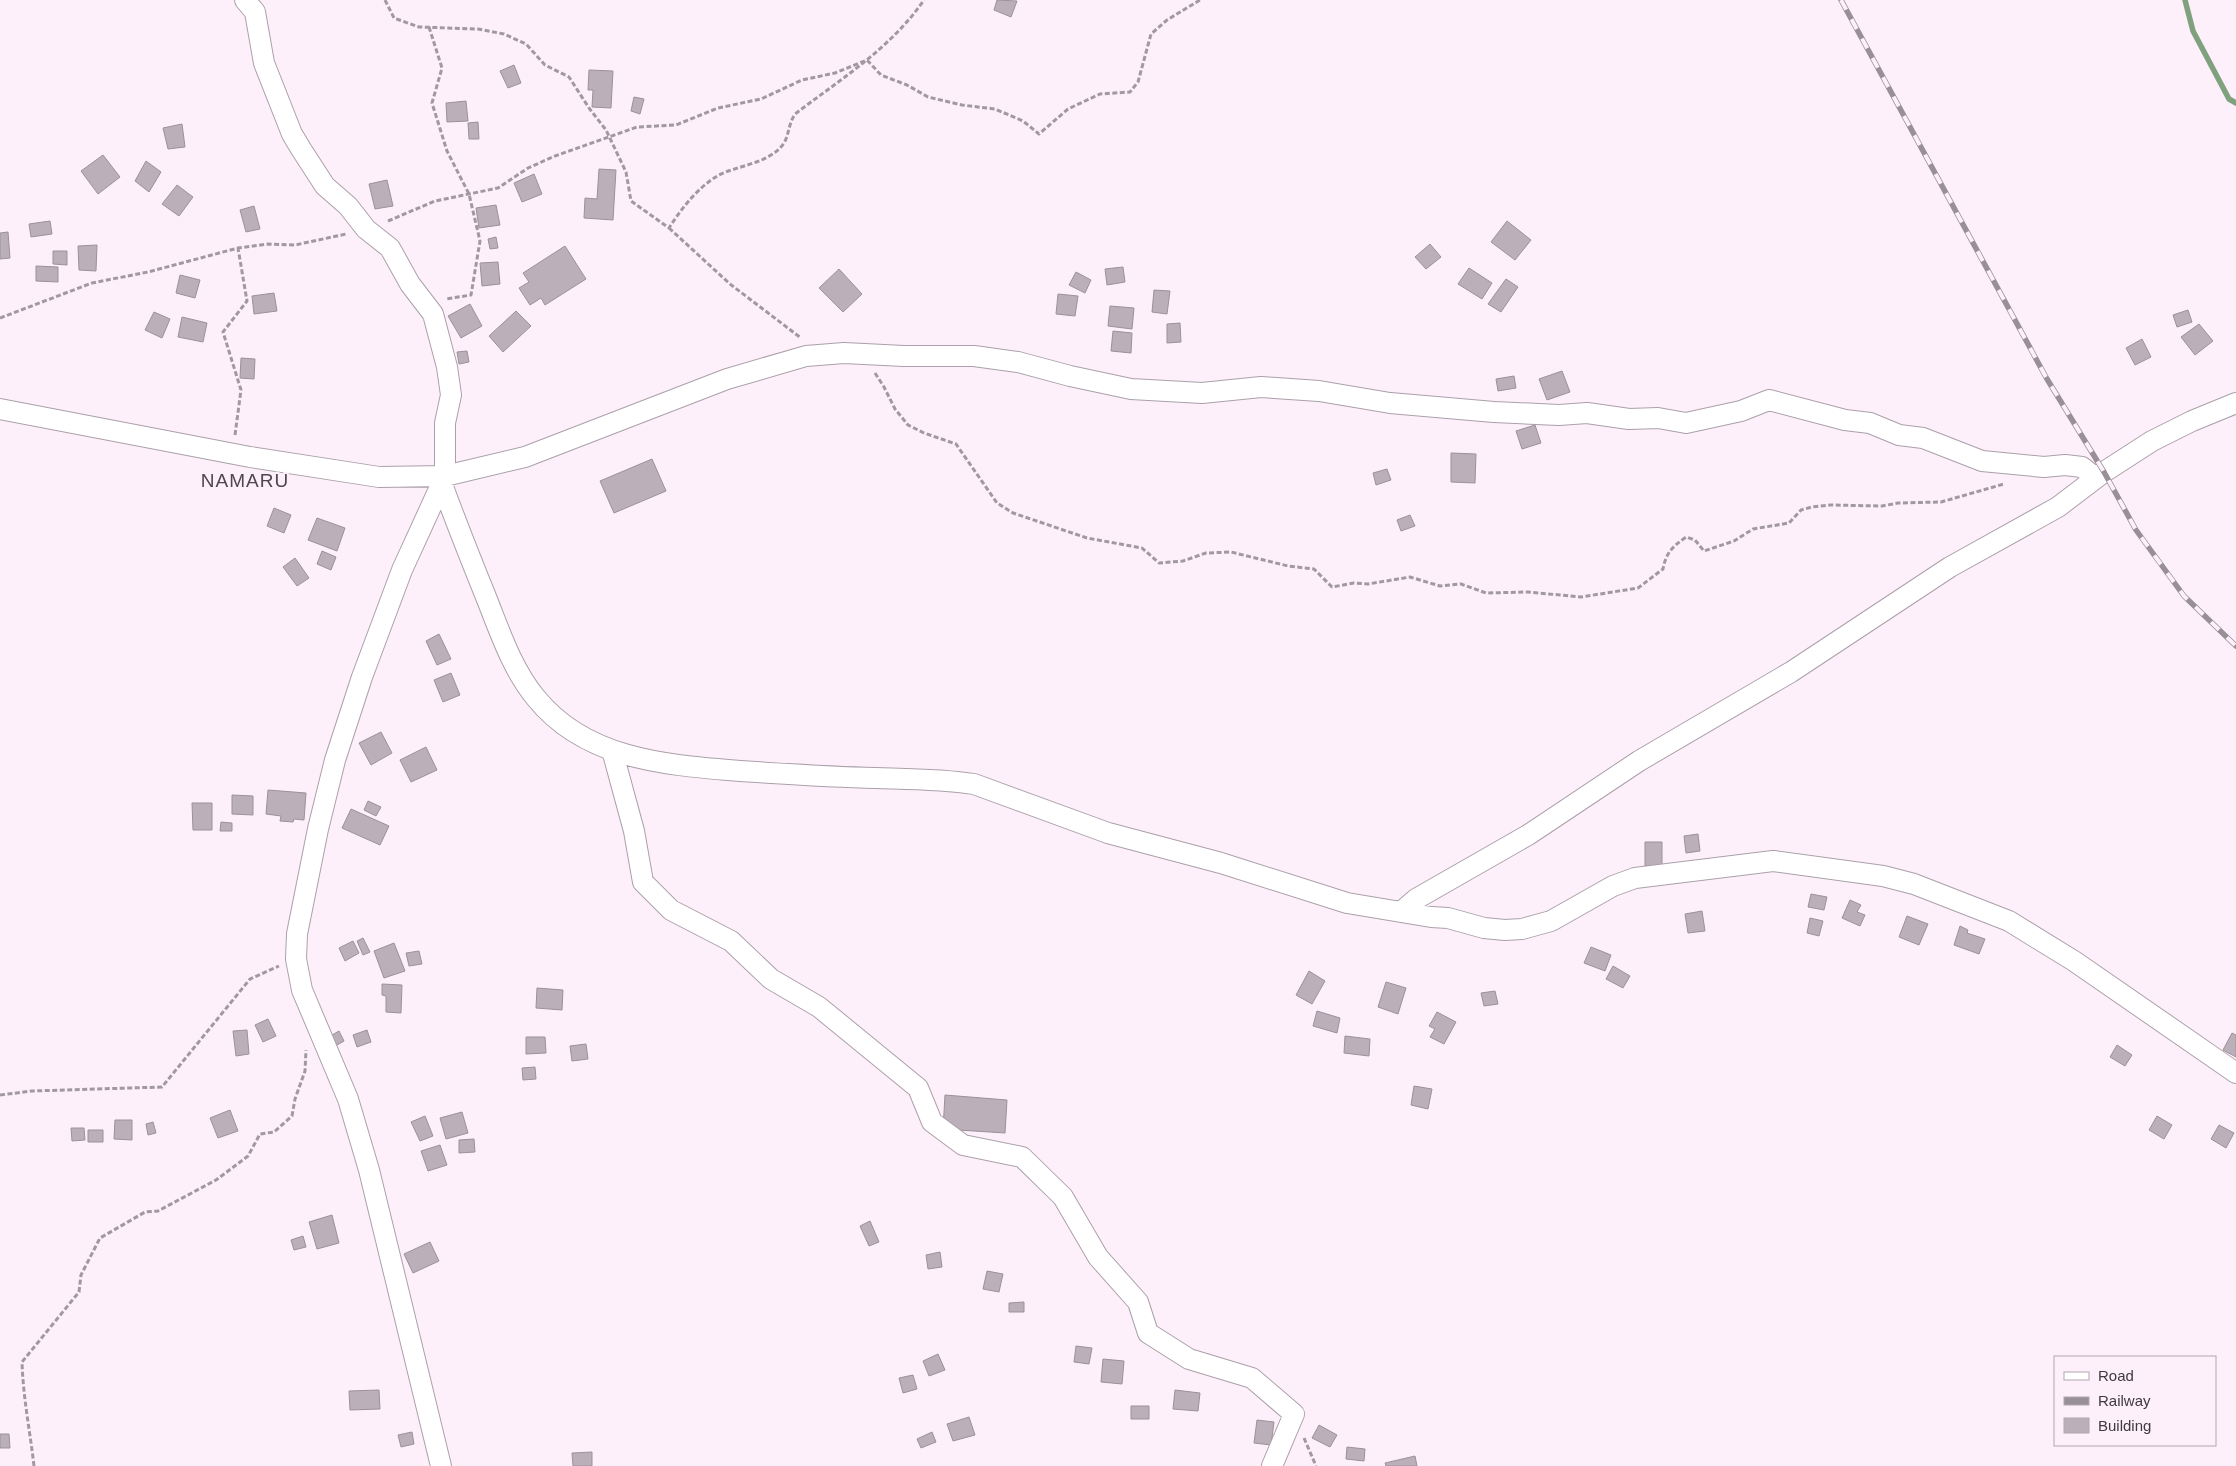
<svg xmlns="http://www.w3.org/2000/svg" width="2236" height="1466" font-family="Helvetica,sans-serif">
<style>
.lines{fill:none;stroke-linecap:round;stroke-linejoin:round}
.stream{stroke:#80a17e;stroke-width:5.5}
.building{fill:#bbb0ba;stroke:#9c919b}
.minor-casing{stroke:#aba0aa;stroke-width:22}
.path{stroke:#a299a0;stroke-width:3;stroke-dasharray:5 2.5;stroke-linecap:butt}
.minor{stroke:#fff;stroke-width:20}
.rail-casing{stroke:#999097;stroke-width:5.5}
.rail{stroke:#fdf0fb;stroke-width:4;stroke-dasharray:11;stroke-linecap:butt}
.labels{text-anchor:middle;stroke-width:4.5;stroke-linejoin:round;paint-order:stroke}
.quarter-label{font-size:19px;letter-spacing:1px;fill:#50464f;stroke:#fdf0fb}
</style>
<rect width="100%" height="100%" fill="#fdf0fb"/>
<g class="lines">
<path class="stream" d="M 2185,0 L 2193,31 L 2229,99 L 2236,103"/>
</g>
<path class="building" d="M 997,0 L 1017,1 L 1011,17 L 994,10 Z
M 514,65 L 521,83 L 508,88 L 500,71 Z
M 589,70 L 613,71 L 611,108 L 592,107 L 593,90 L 588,90 Z
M 634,97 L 644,99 L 640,114 L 631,111 Z
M 466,101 L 468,121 L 447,122 L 446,103 Z
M 478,122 L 479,139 L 469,139 L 468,123 Z
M 182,124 L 185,147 L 168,149 L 163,128 Z
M 103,155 L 120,177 L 98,194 L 81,171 Z
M 146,161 L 161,172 L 149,192 L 135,181 Z
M 599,169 L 616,170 L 613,220 L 584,218 L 585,198 L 597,199 Z
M 534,174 L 542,194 L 522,202 L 514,183 Z
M 387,180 L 393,206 L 375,209 L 369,184 Z
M 177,185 L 193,197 L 179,216 L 162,204 Z
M 496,205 L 500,225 L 479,228 L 476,208 Z
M 254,206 L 260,229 L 246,232 L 240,210 Z
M 50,221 L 52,234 L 31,237 L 29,224 Z
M 1507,221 L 1531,240 L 1515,260 L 1491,242 Z
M 8,232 L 10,258 L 0,259 L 0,233 Z
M 496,237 L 498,248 L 490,249 L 488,239 Z
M 1430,244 L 1441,257 L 1426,269 L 1415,257 Z
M 97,245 L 96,271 L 79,270 L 78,246 Z
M 565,246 L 586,279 L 545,305 L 541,298 L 530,305 L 519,288 L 529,282 L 523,273 Z
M 53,251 L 67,251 L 67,265 L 53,264 Z
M 498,262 L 500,284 L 482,286 L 480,263 Z
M 36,266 L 58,267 L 58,282 L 36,281 Z
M 1123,267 L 1125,282 L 1107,285 L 1105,269 Z
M 1469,268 L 1492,283 L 1482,299 L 1458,284 Z
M 839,269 L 862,294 L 843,312 L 819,288 Z
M 1076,272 L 1091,280 L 1085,293 L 1069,285 Z
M 180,275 L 200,280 L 195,298 L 176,293 Z
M 1506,279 L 1518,287 L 1501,312 L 1488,304 Z
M 1154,290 L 1170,291 L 1167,314 L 1152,312 Z
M 274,293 L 277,311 L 254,314 L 252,296 Z
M 1058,294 L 1078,296 L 1075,316 L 1056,314 Z
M 470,304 L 482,326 L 461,338 L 448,316 Z
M 1110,306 L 1134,308 L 1132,329 L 1108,326 Z
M 2188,310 L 2192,322 L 2177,327 L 2173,315 Z
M 516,311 L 531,326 L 503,352 L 489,336 Z
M 154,312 L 170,319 L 162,338 L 145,330 Z
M 182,317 L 207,323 L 203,342 L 178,337 Z
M 1180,323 L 1181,342 L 1167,343 L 1167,324 Z
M 2199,324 L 2213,341 L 2195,355 L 2181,337 Z
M 1113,331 L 1132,333 L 1131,353 L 1111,351 Z
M 2142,339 L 2151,357 L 2135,365 L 2126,348 Z
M 467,351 L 469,362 L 459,364 L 457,352 Z
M 241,358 L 255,359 L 254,379 L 240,378 Z
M 1562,371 L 1570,392 L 1547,400 L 1539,379 Z
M 1514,376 L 1516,388 L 1498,391 L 1496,379 Z
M 1535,425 L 1541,443 L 1522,449 L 1516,431 Z
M 1451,453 L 1476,454 L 1475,483 L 1451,482 Z
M 652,459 L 666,491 L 614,513 L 600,481 Z
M 1387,469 L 1391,480 L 1376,485 L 1373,473 Z
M 274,508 L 291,515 L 284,533 L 267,526 Z
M 1410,515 L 1415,526 L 1401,531 L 1397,520 Z
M 317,518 L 345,528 L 337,551 L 308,540 Z
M 322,551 L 336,557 L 331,570 L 317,564 Z
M 295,558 L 309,578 L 297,586 L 283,567 Z
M 439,634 L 451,659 L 437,665 L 426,641 Z
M 451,673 L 460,695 L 443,702 L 434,680 Z
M 381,732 L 392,753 L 371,765 L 359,743 Z
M 426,747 L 437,770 L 411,782 L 400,760 Z
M 268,790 L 306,793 L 304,820 L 294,819 L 293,822 L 280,821 L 281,816 L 266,814 Z
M 232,795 L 253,796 L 253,815 L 232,814 Z
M 368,801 L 381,807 L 376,816 L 364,810 Z
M 192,803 L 212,803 L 212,830 L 193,830 Z
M 351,809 L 389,826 L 380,845 L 342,828 Z
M 221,822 L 232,823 L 232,831 L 220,831 Z
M 1698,834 L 1700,851 L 1686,853 L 1684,836 Z
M 1645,842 L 1662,842 L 1662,867 L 1645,866 Z
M 1811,894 L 1827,897 L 1824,910 L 1808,907 Z
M 1850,900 L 1861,905 L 1857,912 L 1865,915 L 1860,926 L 1842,918 Z
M 1702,911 L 1705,931 L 1688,933 L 1685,914 Z
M 1907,916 L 1928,924 L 1919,945 L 1899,937 Z
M 1810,918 L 1823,921 L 1819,936 L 1807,933 Z
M 1960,926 L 1968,930 L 1967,933 L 1985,939 L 1979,954 L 1954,945 Z
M 363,938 L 370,952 L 363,955 L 357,941 Z
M 353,941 L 359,953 L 345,961 L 339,948 Z
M 394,943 L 405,971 L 384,978 L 374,951 Z
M 1591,947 L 1611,955 L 1605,971 L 1584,963 Z
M 419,951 L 422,964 L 409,966 L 406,953 Z
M 1613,966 L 1630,976 L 1623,988 L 1606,979 Z
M 1309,971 L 1325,981 L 1312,1004 L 1296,995 Z
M 1386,982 L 1406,988 L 1398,1014 L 1378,1007 Z
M 382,984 L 402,985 L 401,1013 L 386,1012 L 386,996 L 382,995 Z
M 537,988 L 563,990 L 562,1010 L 536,1008 Z
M 1495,991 L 1498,1004 L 1484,1006 L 1481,993 Z
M 1317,1011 L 1340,1018 L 1337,1033 L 1313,1026 Z
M 1437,1012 L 1456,1022 L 1444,1044 L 1430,1037 L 1435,1029 L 1429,1026 Z
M 268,1019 L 276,1036 L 263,1042 L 255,1025 Z
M 247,1030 L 249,1054 L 236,1056 L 233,1031 Z
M 367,1030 L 371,1042 L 357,1047 L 353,1035 Z
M 339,1031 L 344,1041 L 332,1048 L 327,1038 Z
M 2232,1033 L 2236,1035 L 2236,1057 L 2223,1050 Z
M 1345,1036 L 1370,1039 L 1369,1056 L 1344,1053 Z
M 526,1037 L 545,1037 L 546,1053 L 526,1054 Z
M 586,1044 L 588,1059 L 572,1061 L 570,1046 Z
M 2117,1045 L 2132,1055 L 2125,1066 L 2110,1057 Z
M 535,1067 L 536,1079 L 523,1080 L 522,1068 Z
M 1414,1086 L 1432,1089 L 1428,1109 L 1411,1105 Z
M 945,1095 L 1007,1100 L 1005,1133 L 943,1129 Z
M 230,1110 L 238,1131 L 218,1138 L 210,1118 Z
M 462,1112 L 468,1133 L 446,1139 L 440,1118 Z
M 425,1116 L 433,1136 L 420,1141 L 411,1122 Z
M 2157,1116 L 2172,1125 L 2164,1139 L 2149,1130 Z
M 115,1120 L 132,1120 L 132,1140 L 114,1139 Z
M 153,1122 L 156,1133 L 148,1135 L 146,1124 Z
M 2219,1125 L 2234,1133 L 2226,1148 L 2211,1139 Z
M 71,1128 L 84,1128 L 85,1140 L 72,1141 Z
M 88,1130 L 103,1130 L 103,1142 L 88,1142 Z
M 474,1139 L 475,1152 L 459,1153 L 459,1140 Z
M 440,1145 L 447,1165 L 428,1171 L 421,1151 Z
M 332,1215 L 339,1243 L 317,1249 L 309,1222 Z
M 870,1221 L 879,1242 L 869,1246 L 860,1226 Z
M 303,1236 L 306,1247 L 294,1250 L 291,1240 Z
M 430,1242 L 439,1261 L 413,1273 L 404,1254 Z
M 940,1252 L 942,1267 L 928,1269 L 926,1255 Z
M 987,1271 L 1003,1274 L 999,1292 L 983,1289 Z
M 1024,1302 L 1024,1312 L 1009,1312 L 1009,1303 Z
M 1076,1346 L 1092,1348 L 1089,1364 L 1074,1362 Z
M 938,1354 L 945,1370 L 929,1376 L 923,1361 Z
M 1103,1359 L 1124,1361 L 1122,1384 L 1101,1382 Z
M 913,1375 L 917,1389 L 903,1393 L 899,1378 Z
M 379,1390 L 380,1409 L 350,1410 L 349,1391 Z
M 1175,1390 L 1200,1393 L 1198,1411 L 1173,1409 Z
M 1131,1406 L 1149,1406 L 1149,1419 L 1131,1419 Z
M 969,1417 L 975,1435 L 953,1441 L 947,1424 Z
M 1257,1420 L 1274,1422 L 1271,1445 L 1254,1443 Z
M 1319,1425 L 1337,1435 L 1330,1447 L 1312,1438 Z
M 412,1432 L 414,1444 L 401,1447 L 398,1435 Z
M 932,1432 L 936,1442 L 921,1448 L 917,1439 Z
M 0,1434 L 9,1434 L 10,1448 L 0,1448 Z
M 1347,1447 L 1365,1449 L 1364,1461 L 1346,1459 Z
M 592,1452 L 592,1466 L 573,1466 L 572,1453 Z
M 1415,1456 L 1417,1466 L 1386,1466 L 1385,1463 Z"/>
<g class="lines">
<defs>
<path id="minor" d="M 245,0 L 255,12 L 264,63 L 292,134 L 301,149 L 325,186 L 348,206 L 366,229 L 390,248 L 410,284 L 433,314 L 447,367 L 451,395 L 445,423 L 445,476 L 402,570 L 362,677 L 335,760 L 318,829 L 297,934 L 296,959 L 302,990 L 348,1099 L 369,1170 L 441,1466
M 0,409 L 250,457 L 379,477 L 445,476 L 525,457 L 727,379 L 806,356 L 844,353 L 904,356 L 974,356 L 1018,362 L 1070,376 L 1131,389 L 1202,393 L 1261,387 L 1319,391 L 1390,403 L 1494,412 L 1559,415 L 1587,413 L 1629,419 L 1658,418 L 1686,423 L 1741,411 L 1769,400 L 1845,420 L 1870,423 L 1899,435 L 1923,438 L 1982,461 L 2044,467 L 2065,465 L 2082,467 L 2096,478
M 442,484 C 456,522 471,560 486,597 C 500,632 512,669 536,698 C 586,760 667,765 740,771 C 785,774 831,777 876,778 C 909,779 942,779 974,784 L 1108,833 L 1221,863 L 1347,903 L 1431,917 L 1448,918 L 1484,928 L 1505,930 L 1522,929 L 1551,921 L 1613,886 L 1635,878 L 1773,861 L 1883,876 L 1914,884 L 2009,921 L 2074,961 L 2236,1073
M 612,750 L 634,831 L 643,882 L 671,910 L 731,941 L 771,979 L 819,1007 L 918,1088 L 932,1122 L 963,1145 L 1022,1157 L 1063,1197 L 1098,1257 L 1138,1302 L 1148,1333 L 1189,1359 L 1252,1378 L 1294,1414 L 1272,1466
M 1402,911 L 1416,899 L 1528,835 L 1639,761 L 1791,672 L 1950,567 L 2058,507 L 2104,472 L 2152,441 L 2192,421 L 2236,403"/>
</defs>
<use href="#minor" class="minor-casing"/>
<path class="path" d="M 385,0 L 394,18 L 419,27 L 478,29 L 504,34 L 526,44 L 545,65 L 569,77 L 589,108 L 606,130 L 626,172 L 631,201 L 669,228 C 681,209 698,187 719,175 C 739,165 771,163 784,143 C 789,135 788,125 795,114 C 841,79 891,48 924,0
M 429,27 L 442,68 L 432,103 L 447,151 L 469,194 L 480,241 L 471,295 L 446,299
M 388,221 L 435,201 L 498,188 L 528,168 L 555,156 L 637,127 L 676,125 L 718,108 L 761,99 L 802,80 L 835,73 L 867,60 L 881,75 L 907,85 L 928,97 L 962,105 L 995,109 L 1023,121 L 1039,134 L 1068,109 L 1100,94 L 1130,92 L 1138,82 L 1151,34 L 1167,20 L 1200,0
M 669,228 L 730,284 L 801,338
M 0,318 L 92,283 L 148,272 L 238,248 L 268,244 L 295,245 L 346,234
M 875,373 L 884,387 L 895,409 L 908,425 L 924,433 L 956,444 L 997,503 L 1013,513 L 1087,538 L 1142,548 L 1159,563 L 1183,561 L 1206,553 L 1231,552 L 1288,566 L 1314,569 L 1332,587 L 1354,583 L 1368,584 L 1410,577 L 1440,586 L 1461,584 L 1486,593 L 1528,592 L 1581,597 L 1638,588 L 1663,569 C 1666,553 1672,547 1686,537 L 1695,540 L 1704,551 L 1734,541 L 1753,529 L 1789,523 L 1801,510 L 1812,507 L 1830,505 L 1882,506 L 1898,503 L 1941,502 L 2004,484
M 235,435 L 241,390 L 223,332 L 247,301 L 238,248
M 0,1095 L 32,1091 L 162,1087 L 250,979 L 279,966
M 1304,1438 L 1316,1466
M 34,1466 C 30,1431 23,1397 22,1362 L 79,1292 L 81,1275 L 100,1238 L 145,1212 L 158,1211 L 216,1180 L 248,1156 L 260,1134 L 274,1132 L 292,1116 L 295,1099 L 305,1071 L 306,1050"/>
<use href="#minor" class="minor"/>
<defs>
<path id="rail" d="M 1841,0 L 2047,379 L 2104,472 L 2136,530 L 2184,596 L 2236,646"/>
</defs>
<use href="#rail" class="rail-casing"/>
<use href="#rail" class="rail"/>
</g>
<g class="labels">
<g class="quarter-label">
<text x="245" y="487">NAMARU</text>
</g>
</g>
<rect x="2054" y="1356" width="162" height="90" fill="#fdf0fb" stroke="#b1a7af"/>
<rect x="2064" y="1372" width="25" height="8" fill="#ffffff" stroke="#b1a7af"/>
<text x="2098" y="1381" font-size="15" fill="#3f3a3e">Road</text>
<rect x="2064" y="1397" width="25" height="8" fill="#999097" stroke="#b1a7af"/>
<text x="2098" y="1406" font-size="15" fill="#3f3a3e">Railway</text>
<rect x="2064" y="1418" width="25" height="15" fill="#bbb0ba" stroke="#b1a7af"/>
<text x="2098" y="1431" font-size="15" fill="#3f3a3e">Building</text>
</svg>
